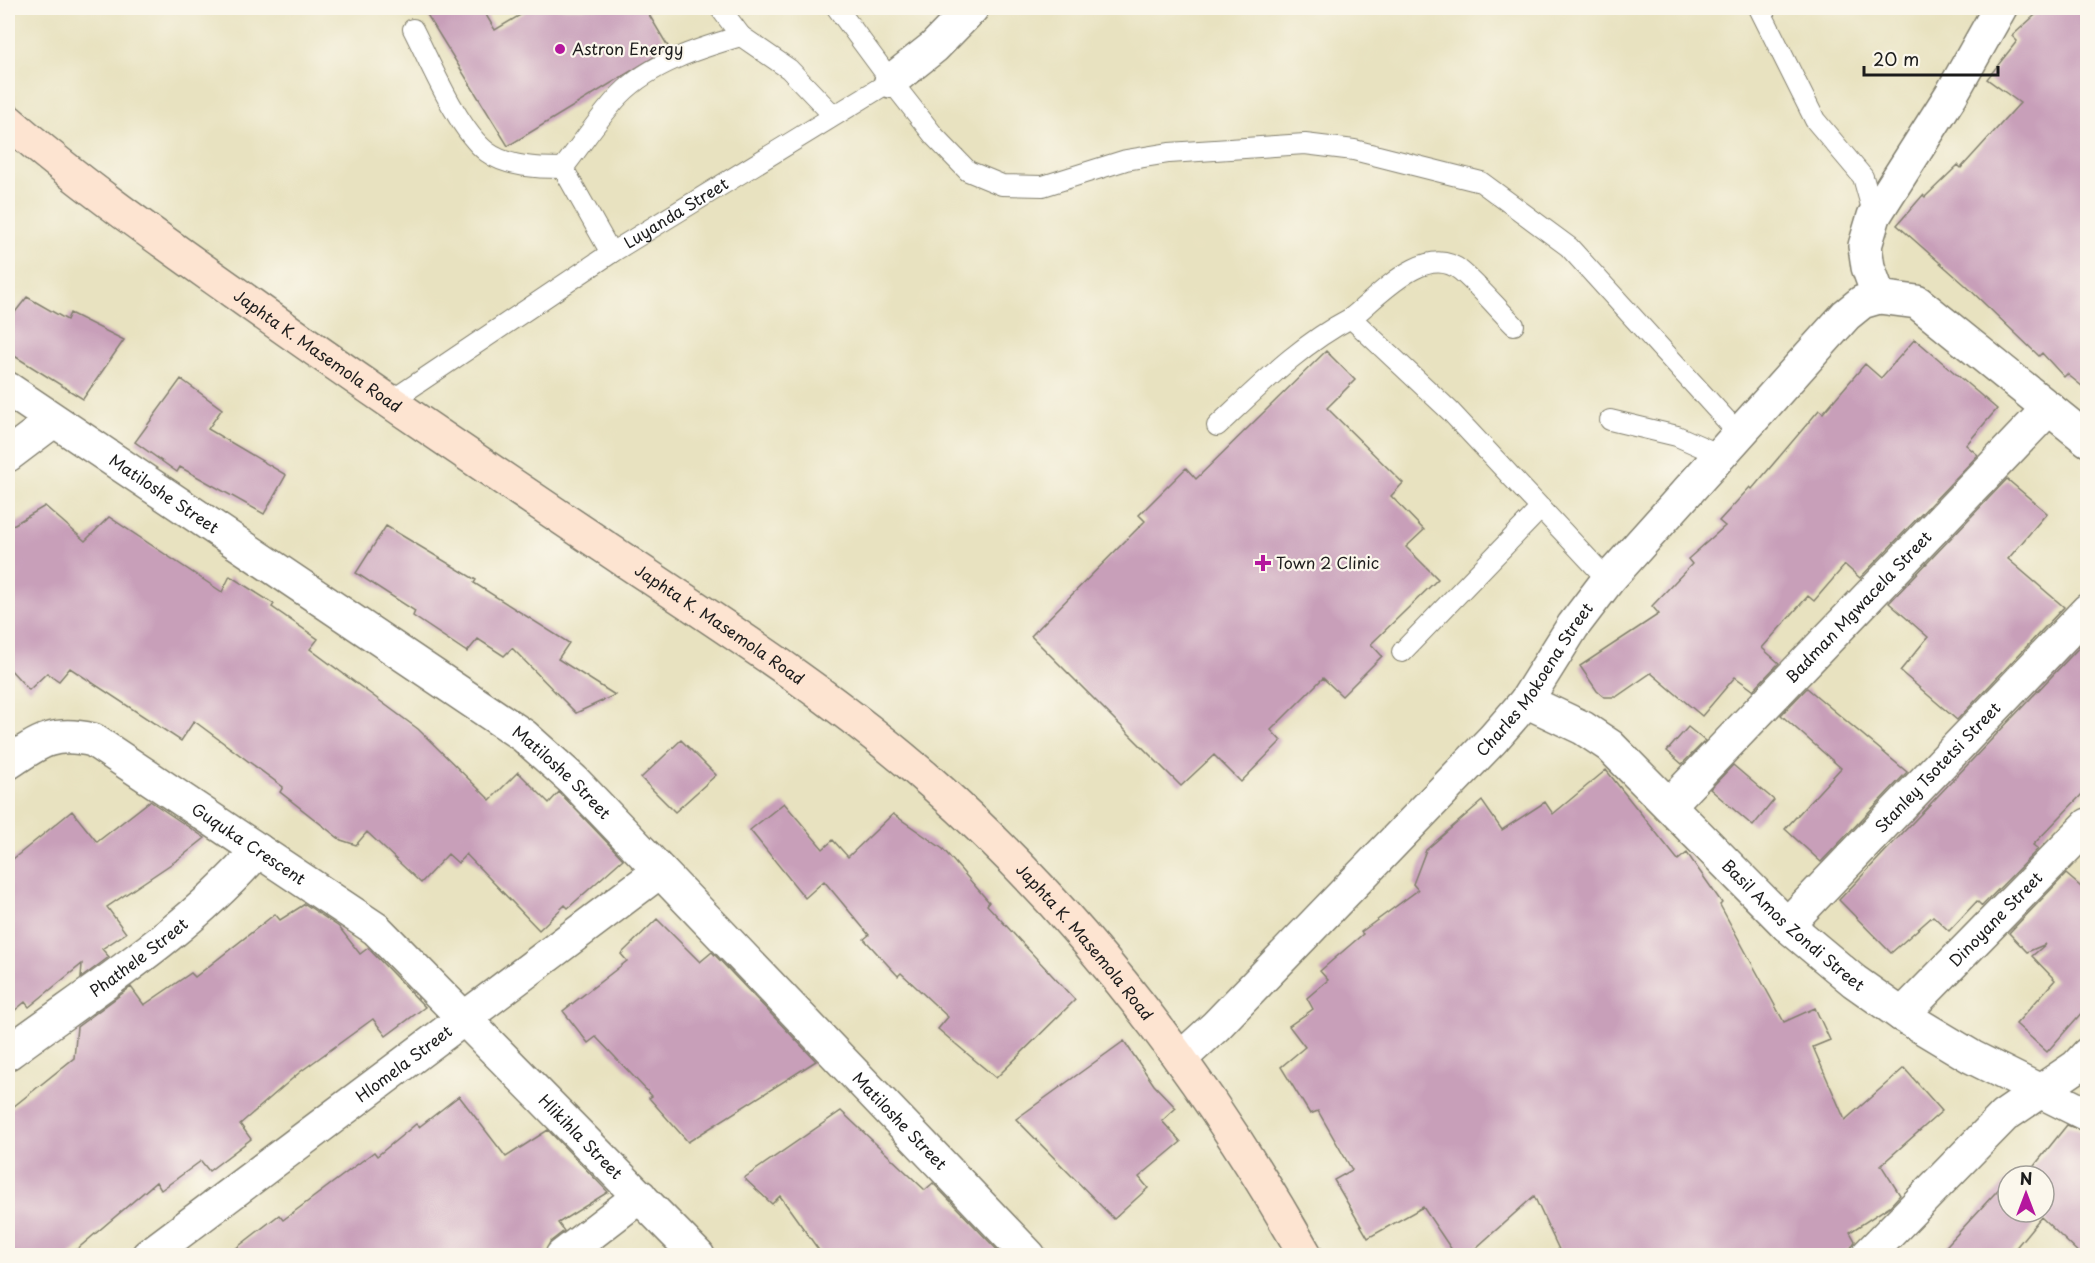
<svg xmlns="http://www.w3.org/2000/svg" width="2095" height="1263" font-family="'Playpen Sans',sans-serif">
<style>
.building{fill:#c89fb9}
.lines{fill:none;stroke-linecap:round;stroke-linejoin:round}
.lane-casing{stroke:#827f6e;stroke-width:22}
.street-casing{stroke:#827f6e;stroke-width:36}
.secondary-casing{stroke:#827f6e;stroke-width:36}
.lane{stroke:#fff;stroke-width:20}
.street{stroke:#fff;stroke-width:33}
.secondary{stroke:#fde4d1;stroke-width:33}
.poi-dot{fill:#b5179e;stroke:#fbf7ec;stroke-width:2}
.labels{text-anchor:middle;stroke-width:4.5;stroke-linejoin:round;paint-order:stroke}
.poi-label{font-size:16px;fill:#1c1c1c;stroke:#fbf7ec;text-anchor:start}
.street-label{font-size:16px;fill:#1c1c1c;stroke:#fbf7ec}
</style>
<rect width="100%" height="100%" fill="#fbf7ec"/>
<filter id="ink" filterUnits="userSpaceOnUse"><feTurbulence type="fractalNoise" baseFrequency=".0167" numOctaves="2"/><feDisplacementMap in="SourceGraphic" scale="12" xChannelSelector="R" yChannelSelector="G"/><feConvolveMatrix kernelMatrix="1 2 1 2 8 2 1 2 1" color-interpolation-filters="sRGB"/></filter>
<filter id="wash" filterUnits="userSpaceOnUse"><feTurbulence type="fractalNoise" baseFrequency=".008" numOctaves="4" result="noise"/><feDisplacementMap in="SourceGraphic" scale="24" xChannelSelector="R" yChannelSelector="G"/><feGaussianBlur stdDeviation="1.35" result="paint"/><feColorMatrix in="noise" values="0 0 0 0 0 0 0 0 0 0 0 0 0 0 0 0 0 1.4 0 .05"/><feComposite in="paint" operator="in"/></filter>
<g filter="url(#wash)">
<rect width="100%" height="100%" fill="#e8e2c0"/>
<g id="blocks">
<path class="building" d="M 423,8 L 482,8 L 495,30 L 532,8 L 645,8 L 669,48 L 508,146 Z
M 2043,8 L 2088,8 L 2088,391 L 2067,374 L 2064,377 L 2042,353 L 2039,356 L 1964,284 L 1897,225 L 1923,195 L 1925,197 L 1958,165 L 1961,168 L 2020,103 L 1987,79 L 2017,41 L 2012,36 Z
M 27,297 L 67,320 L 70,313 L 124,340 L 83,399 L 8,352 L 8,321 Z
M 1915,339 L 1997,409 L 1966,445 L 1978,455 L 1860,578 L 1845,565 L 1814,601 L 1808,596 L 1762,648 L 1779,663 L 1753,690 L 1735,677 L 1702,716 L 1651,673 L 1616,697 L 1604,697 L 1597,691 L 1580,666 L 1659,614 L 1652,606 L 1692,564 L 1688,559 L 1725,526 L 1719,521 L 1750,487 L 1752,489 L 1819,410 L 1823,413 L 1865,364 L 1881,378 Z
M 1326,351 L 1355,380 L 1327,408 L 1403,483 L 1391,496 L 1424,530 L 1406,547 L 1438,579 L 1371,644 L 1382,656 L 1342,696 L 1323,678 L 1271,730 L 1281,741 L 1241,782 L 1214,755 L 1181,786 L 1031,636 L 1145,521 L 1139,515 L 1186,468 L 1196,479 Z
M 181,379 L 222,409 L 208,429 L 286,475 L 264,514 L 180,467 L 177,472 L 135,442 Z
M 2007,479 L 2047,513 L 2008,559 L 2064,607 L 1957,720 L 1900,671 L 1928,637 L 1889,603 Z
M 45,506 L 85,541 L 109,517 L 222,592 L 230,576 L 274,604 L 272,607 L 318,639 L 310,649 L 418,729 L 490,800 L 518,772 L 549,803 L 559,792 L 623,859 L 568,908 L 565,905 L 539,930 L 466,854 L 458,863 L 448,854 L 421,883 L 367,832 L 356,845 L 341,840 L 280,792 L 283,787 L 194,721 L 181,741 L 70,668 L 59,681 L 47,673 L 29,690 L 8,667 L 8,528 Z
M 386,526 L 476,580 L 474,583 L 569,643 L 558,659 L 615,695 L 576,713 L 512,648 L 504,656 L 478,639 L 467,652 L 413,616 L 415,611 L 356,573 Z
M 2088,638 L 2088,788 L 2033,845 L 2038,849 L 1982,906 L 1977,901 L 1949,931 L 1933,916 L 1891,953 L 1839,900 Z
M 1807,688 L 1907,772 L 1821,862 L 1785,829 L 1841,768 L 1781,715 Z
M 1688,727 L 1705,741 L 1682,764 L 1667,751 Z
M 681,740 L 716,775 L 675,812 L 641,778 Z
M 1733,765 L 1774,800 L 1753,826 L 1710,789 Z
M 1606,770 L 1678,860 L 1687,853 L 1722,903 L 1720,905 L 1784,1022 L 1815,1008 L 1830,1040 L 1813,1047 L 1845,1120 L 1904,1068 L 1942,1111 L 1881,1165 L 1900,1195 L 1890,1206 L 1850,1232 L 1855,1241 L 1851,1248 L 1837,1256 L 1562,1256 L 1534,1196 L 1467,1256 L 1456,1256 L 1423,1207 L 1368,1238 L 1334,1180 L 1352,1170 L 1318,1111 L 1310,1114 L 1281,1067 L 1305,1047 L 1289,1026 L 1313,1009 L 1307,998 L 1328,980 L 1320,971 L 1363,934 L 1361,932 L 1418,890 L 1413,884 L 1426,850 L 1482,801 L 1502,830 L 1545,802 L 1553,814 Z
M 150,801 L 205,838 L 180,858 L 107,907 L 126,933 L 102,949 L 109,957 L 81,978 L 82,964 L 29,1007 L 25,1002 L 8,1016 L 8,863 L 72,811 L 97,842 Z
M 784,803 L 823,849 L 833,840 L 848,857 L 893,814 L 943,849 L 989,902 L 987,905 L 1075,1000 L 996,1078 L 938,1029 L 948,1017 L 901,973 L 898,976 L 864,939 L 869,935 L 824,881 L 805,898 L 750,830 Z
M 2066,874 L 2088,893 L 2088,1014 L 2084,1010 L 2047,1052 L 2016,1024 L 2055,980 L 2032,956 L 2046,944 L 2027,952 L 2009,933 Z
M 305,904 L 339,927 L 360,954 L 368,948 L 425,1007 L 386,1036 L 373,1019 L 300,1072 L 240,1124 L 251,1139 L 209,1171 L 201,1161 L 161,1190 L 156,1182 L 69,1256 L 8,1256 L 8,1111 L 74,1058 L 77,1027 L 131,987 L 144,1005 L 191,973 L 195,977 L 275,914 L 280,920 Z
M 657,919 L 700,962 L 712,952 L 816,1061 L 688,1142 L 649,1098 L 652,1096 L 596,1037 L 588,1043 L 563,1011 L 627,961 L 621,954 Z
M 1124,1041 L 1154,1085 L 1176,1108 L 1162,1121 L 1181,1142 L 1139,1177 L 1148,1188 L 1114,1219 L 1016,1119 Z
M 459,1096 L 506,1157 L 548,1130 L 608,1192 L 558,1223 L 564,1231 L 550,1242 L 544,1256 L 226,1256 L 279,1215 L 283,1220 L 374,1152 L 377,1156 L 416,1124 L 419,1127 Z
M 841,1111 L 925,1190 L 933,1183 L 1003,1256 L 823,1256 L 780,1196 L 772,1204 L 744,1178 Z
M 2067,1125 L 2088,1133 L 2088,1256 L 2082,1256 L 2041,1217 L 2009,1256 L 1937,1256 L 2008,1179 L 2008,1212 L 2044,1212 L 2044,1176 L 2026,1176 Z"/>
</g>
</g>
<g filter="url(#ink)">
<use href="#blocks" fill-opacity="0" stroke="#827f6e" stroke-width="1.5"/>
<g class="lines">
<defs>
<g id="lane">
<path d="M 720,8 L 741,36"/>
<path d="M 1759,8 L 1815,120 L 1863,177 L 1874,216"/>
<path d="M 413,29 C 430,62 458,130 487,152 C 507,167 538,168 563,168"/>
<path d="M 891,81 L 935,137 L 968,171 L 1002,185 L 1043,186 L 1126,160 L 1169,153 L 1305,144 L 1354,150 L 1481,182 L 1569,247 L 1739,434"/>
<path d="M 611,253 L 563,168 C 582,144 599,117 620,95 C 651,63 700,48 741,36 L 789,69 L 833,115"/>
<path d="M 1351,318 C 1378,297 1426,241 1461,271 C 1480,287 1496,307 1514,325"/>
<path id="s1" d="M 388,403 L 611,253 L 891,81 L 837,8"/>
<path d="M 1610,420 L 1677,436 L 1720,455"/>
<path d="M 1217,426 C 1259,387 1299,345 1351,318 L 1450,411 L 1608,580"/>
<path d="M 1402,652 L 1541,508"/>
</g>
<g id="street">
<path d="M 891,81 L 934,47 L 972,8"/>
<path d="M 1879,297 L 1868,267 L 1865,246 L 1874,216 L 1951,95 L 2000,8"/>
<path id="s2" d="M 8,389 L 524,736 L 573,780 L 1029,1256"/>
<path d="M 8,455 L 53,421"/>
<path id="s3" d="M 1526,701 L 1583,728 L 1610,746 L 1787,925 L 1854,981 L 1902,1015 L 1972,1057 L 2088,1115"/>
<path id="s4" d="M 8,763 C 40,741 53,731 93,740 L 376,929 L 698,1256"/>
<path id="s5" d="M 1669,805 L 2049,408"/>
<path id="s6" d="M 1787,925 L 2088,610"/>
<path id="s7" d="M 1902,1015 L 2088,825"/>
<path id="s8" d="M 8,1053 C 93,990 189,931 258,850"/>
<path id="s9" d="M 1181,1058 L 1216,1026 L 1493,739 L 1526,701 L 1573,626 L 1608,580 L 1846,315 L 1862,302 L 1879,297 L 1917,302 L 2088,440"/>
<path id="s10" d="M 148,1256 L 660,871"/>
<path d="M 562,1256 L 640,1196"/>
<path d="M 1867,1256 L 2004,1116 L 2077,1066 L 2088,1054"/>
</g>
<g id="secondary">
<path id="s11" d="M 8,121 C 78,182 155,236 231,290 C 359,382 490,470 621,558 C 728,629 836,698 933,784 C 1083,917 1207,1081 1306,1256"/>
</g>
</defs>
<use href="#lane" class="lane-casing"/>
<use href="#street" class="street-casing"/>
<use href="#secondary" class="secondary-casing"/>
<use href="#lane" class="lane"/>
<use href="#street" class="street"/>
<use href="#secondary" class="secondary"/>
</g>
</g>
<g class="poi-dot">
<circle cx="560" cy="49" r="6"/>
<path d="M1260 554h6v6h6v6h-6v6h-6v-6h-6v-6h6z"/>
</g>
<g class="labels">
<g class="poi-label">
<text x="572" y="55">Astron Energy</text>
<text x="1276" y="569">Town 2 Clinic</text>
</g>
<g class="street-label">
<text dy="6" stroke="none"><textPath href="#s1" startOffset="345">Luyanda Street</textPath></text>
<text dy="6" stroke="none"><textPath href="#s11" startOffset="386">Japhta K. Masemola Road</textPath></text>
<text dy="6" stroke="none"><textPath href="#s2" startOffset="188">Matiloshe Street</textPath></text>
<text dy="6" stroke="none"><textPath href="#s5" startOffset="274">Badman Mgwacela Street</textPath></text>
<text dy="6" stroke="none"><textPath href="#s11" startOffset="872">Japhta K. Masemola Road</textPath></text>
<text dy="6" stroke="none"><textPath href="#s9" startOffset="519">Charles Mokoena Street</textPath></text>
<text dy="6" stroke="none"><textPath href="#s6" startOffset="218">Stanley Tsotetsi Street</textPath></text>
<text dy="6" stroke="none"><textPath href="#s2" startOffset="674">Matiloshe Street</textPath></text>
<text dy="6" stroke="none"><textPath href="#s4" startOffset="279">Guquka Crescent</textPath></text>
<text dy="6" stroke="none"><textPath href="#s7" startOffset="134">Dinoyane Street</textPath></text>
<text dy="6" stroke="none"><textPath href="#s3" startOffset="352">Basil Amos Zondi Street</textPath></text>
<text dy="6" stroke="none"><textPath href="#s11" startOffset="1358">Japhta K. Masemola Road</textPath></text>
<text dy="6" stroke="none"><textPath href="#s8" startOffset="162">Phathele Street</textPath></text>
<text dy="6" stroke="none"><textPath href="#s10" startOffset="320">Hlomela Street</textPath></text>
<text dy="6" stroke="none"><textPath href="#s2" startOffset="1160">Matiloshe Street</textPath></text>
<text dy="6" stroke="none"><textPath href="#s4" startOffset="724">Hlikihla Street</textPath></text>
</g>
</g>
<rect width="2095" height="1263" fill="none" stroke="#fbf7ec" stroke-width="30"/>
<g transform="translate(2026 1194)"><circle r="28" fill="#fbf7ec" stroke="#a29f99" stroke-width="1.5"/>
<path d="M0-4.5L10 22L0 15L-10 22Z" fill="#b5179e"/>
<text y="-9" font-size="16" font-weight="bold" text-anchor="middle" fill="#1c1c1c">N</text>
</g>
<path d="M1864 66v9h134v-9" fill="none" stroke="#1c1c1c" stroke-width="3"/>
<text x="1873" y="66" font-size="18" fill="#1c1c1c" stroke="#fbf7ec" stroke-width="4.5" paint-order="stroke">20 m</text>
</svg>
